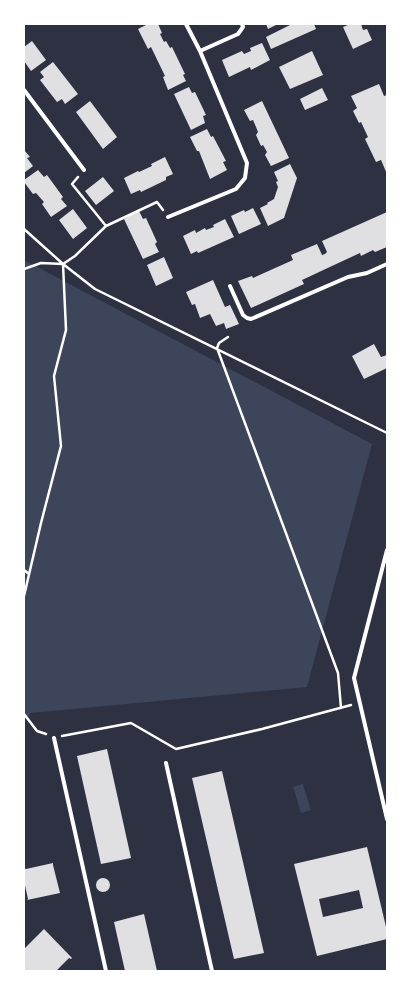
<svg xmlns="http://www.w3.org/2000/svg" width="411" height="995" font-family="Figtree,sans-serif">
<style>
.green{fill:#3c4559}
.building{fill:#e0e0e3;fill-rule:evenodd}
.lines{fill:none;stroke-linecap:round;stroke-linejoin:round}
.path{stroke:#fff;stroke-width:2.5}
.minor{stroke:#fff;stroke-width:4}
</style>
<rect width="100%" height="100%" fill="#2d3142"/>
<path class="green" d="M 24,260 L 372,444 L 307,687 L 31,713 L 24,721 Z
M 303,784 L 311,810 L 301,813 L 293,787 Z"/>
<path class="building" d="M 148,24 L 158,24 L 162,33 L 160,34 L 164,42 L 166,41 L 170,48 L 172,47 L 185,74 L 183,75 L 186,81 L 168,90 L 163,77 L 165,76 L 151,47 L 148,49 L 138,29 Z
M 266,24 L 278,24 L 268,29 Z
M 292,24 L 314,24 L 316,29 L 271,49 L 266,37 Z
M 348,24 L 361,24 L 363,30 L 367,29 L 372,40 L 353,49 L 343,27 L 348,25 Z
M 32,41 L 46,60 L 31,71 L 24,61 L 24,47 Z
M 262,43 L 270,60 L 251,70 L 250,67 L 229,77 L 222,60 L 242,51 L 244,54 L 251,51 L 250,48 Z
M 312,51 L 323,75 L 290,89 L 279,67 Z
M 53,62 L 78,94 L 65,104 L 62,99 L 57,102 L 40,80 L 44,77 L 40,72 Z
M 379,84 L 384,96 L 387,95 L 387,174 L 381,160 L 376,162 L 365,139 L 368,137 L 361,122 L 359,123 L 353,111 L 357,108 L 351,96 Z
M 189,87 L 192,93 L 195,92 L 206,115 L 203,116 L 205,123 L 191,130 L 174,94 Z
M 322,88 L 328,100 L 305,110 L 300,99 Z
M 90,101 L 117,137 L 103,149 L 76,112 Z
M 262,101 L 289,158 L 271,166 L 265,155 L 267,152 L 263,145 L 261,146 L 256,135 L 258,132 L 256,127 L 253,120 L 250,121 L 244,110 Z
M 207,129 L 211,137 L 213,136 L 226,161 L 223,162 L 227,170 L 210,179 L 199,151 L 197,151 L 190,137 Z
M 24,150 L 30,157 L 27,158 L 33,166 L 24,173 Z
M 165,157 L 173,174 L 166,177 L 166,180 L 141,192 L 140,190 L 131,194 L 124,178 L 138,171 L 139,172 L 152,166 L 151,164 Z
M 290,164 L 297,178 L 284,218 L 268,226 L 260,208 L 268,204 L 267,203 L 274,199 L 278,187 L 276,182 L 278,181 L 274,172 Z
M 38,170 L 44,177 L 47,175 L 63,197 L 61,199 L 67,206 L 51,217 L 42,204 L 44,202 L 36,193 L 33,194 L 24,182 L 24,180 Z
M 103,177 L 114,191 L 96,205 L 85,191 Z
M 253,208 L 261,224 L 239,234 L 231,216 L 244,210 L 245,212 Z
M 73,209 L 87,228 L 73,239 L 59,220 Z
M 139,211 L 143,219 L 146,218 L 157,242 L 155,244 L 159,252 L 143,259 L 124,219 Z
M 387,212 L 387,241 L 386,242 L 387,247 L 375,252 L 373,250 L 361,256 L 360,253 L 347,259 L 302,280 L 304,284 L 251,308 L 238,281 L 252,276 L 253,278 L 293,260 L 291,255 L 317,244 L 322,255 L 325,254 L 327,252 L 322,241 Z
M 225,219 L 234,237 L 198,253 L 197,251 L 191,254 L 183,236 L 195,230 L 196,233 L 205,228 L 206,230 L 214,227 L 213,225 Z
M 164,257 L 173,278 L 156,286 L 147,265 Z
M 213,280 L 225,307 L 230,305 L 239,324 L 226,329 L 224,323 L 216,326 L 210,314 L 200,318 L 195,304 L 192,305 L 186,292 Z
M 374,344 L 381,357 L 387,355 L 387,368 L 364,379 L 352,356 Z
M 107,749 L 131,858 L 101,864 L 77,756 Z
M 222,771 L 264,953 L 234,959 L 192,778 Z
M 367,847 L 387,931 L 387,939 L 317,956 L 294,864 ZM 359,890 L 363,908 L 323,917 L 319,899 Z
M 53,863 L 53,865 L 60,893 L 27,900 L 28,899 L 24,881 L 24,868 L 26,869 Z
M96 885a7 7 0 1 1 14 0a7 7 0 1 1-14 0Z
M 144,914 L 157,971 L 125,971 L 114,922 Z
M 44,929 L 72,958 L 71,959 L 69,958 L 56,971 L 24,971 L 24,949 Z"/>
<g class="lines">
<path class="path" d="M 78,177 L 72,184 L 106,226
M 24,229 L 63,264 L 95,289 L 387,433
M 24,269 L 41,263 L 63,264 L 75,256 L 106,226 L 157,202 L 163,210
M 228,337 L 219,343 L 217,348 L 338,673 L 341,708
M 24,570 L 29,574
M 24,596 L 41,523 L 61,446 L 54,376 L 66,330 L 63,264
M 24,714 L 37,731 L 46,734
M 62,736 L 131,723 L 176,749 L 262,729 L 351,705"/>
<path class="minor" d="M 200,51 L 238,34 L 243,27 L 242,24
M 24,90 L 84,170
M 168,217 L 236,189 L 245,178 L 247,163 L 200,51 L 186,24
M 230,286 L 243,315 L 247,318 L 251,319 L 348,277 L 367,273 L 387,264
M 387,550 L 354,678 L 387,819
M 54,738 L 106,971
M 166,763 L 212,971"/>
</g>
<rect width="411" height="995" fill="none" stroke="#ffffff" stroke-width="50"/>
</svg>
